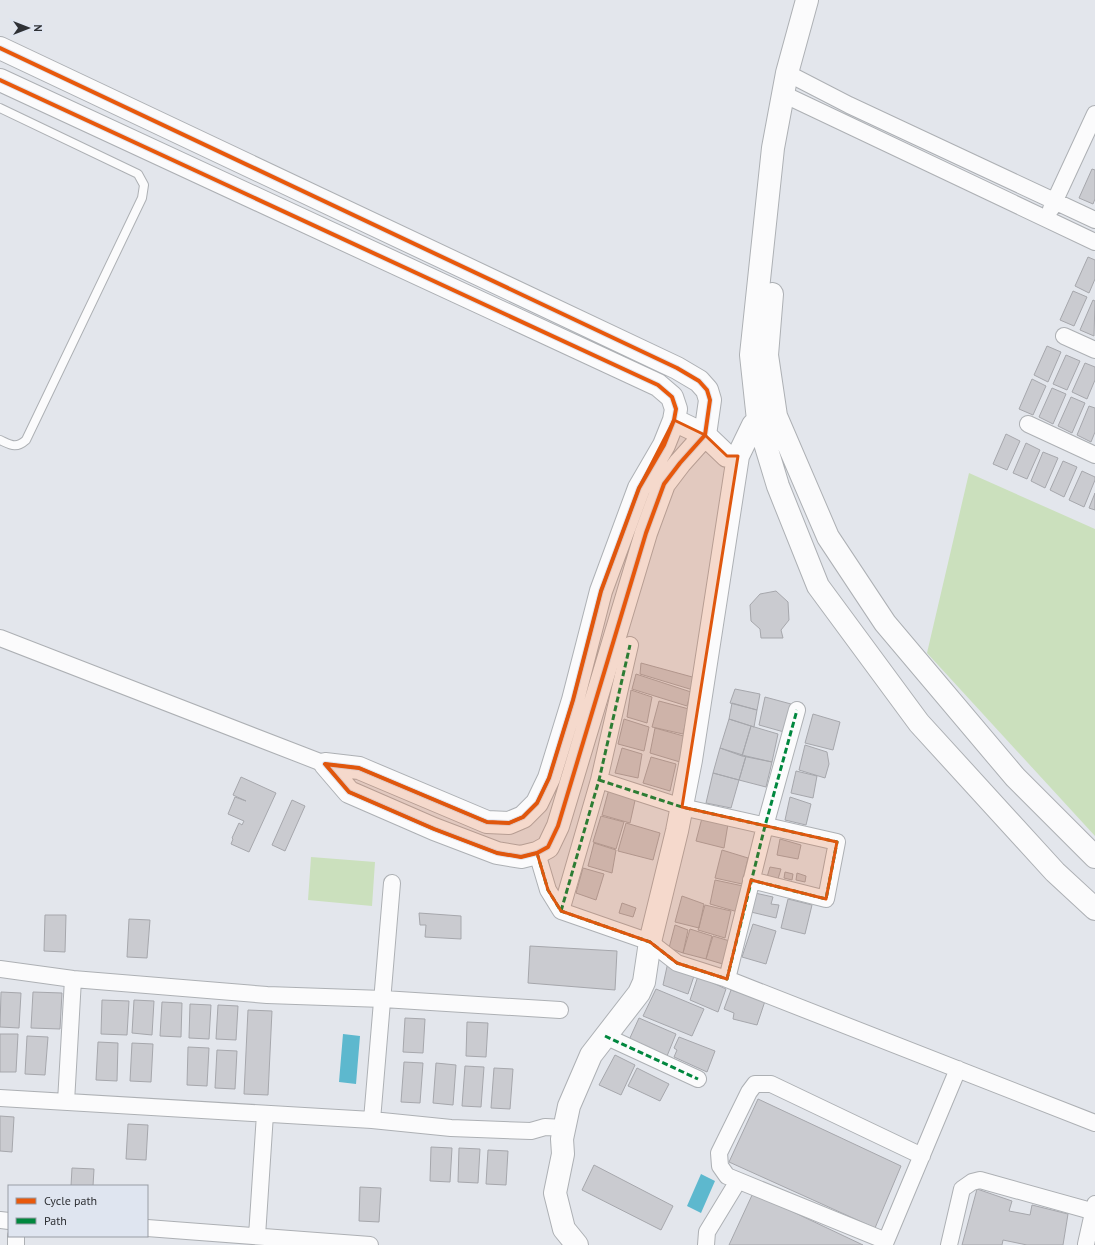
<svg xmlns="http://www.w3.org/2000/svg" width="1095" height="1245" font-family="'PT Sans',sans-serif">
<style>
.green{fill:#cbe0bd}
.water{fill:#5db8ce}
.building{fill:#cacbd0;stroke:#a6a7ac}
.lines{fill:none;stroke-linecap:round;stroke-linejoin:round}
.lane-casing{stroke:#adb0b4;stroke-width:10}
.street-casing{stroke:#adb0b4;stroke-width:18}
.secondary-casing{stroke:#adb0b4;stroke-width:24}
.lane{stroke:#fbfbfc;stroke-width:8}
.street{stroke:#fbfbfc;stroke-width:16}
.secondary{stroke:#fbfbfc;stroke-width:22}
.quiet{stroke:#00873e;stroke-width:3;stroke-dasharray:6 3;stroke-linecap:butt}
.cycleway-casing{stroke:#dfe5f0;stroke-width:6}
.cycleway{stroke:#e8590c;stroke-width:4}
.marked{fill:#df570e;fill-opacity:0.2;stroke:#df570e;stroke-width:3;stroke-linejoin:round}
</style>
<rect width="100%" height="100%" fill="#e3e6ec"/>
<path class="green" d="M 969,473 L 1095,529 L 1095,836 L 927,653 Z
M 311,857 L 375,862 L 372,906 L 308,900 Z"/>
<path class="water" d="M 343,1034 L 360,1036 L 356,1084 L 339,1082 Z
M 701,1174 L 715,1181 L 701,1213 L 687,1206 Z"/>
<path class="building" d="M 1092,169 L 1095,170 L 1095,199 L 1093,204 L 1079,198 Z
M 1088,257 L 1095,260 L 1095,279 L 1089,293 L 1075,286 Z
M 1073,291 L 1087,297 L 1074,326 L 1060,320 Z
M 1093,300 L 1095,301 L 1094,336 L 1080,330 Z
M 1047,346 L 1061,352 L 1048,382 L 1034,375 Z
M 1066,355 L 1080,361 L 1067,390 L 1053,384 Z
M 1085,363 L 1095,367 L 1095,380 L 1087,399 L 1072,392 Z
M 1032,379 L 1046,386 L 1033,415 L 1019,409 Z
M 1052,388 L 1066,394 L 1053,424 L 1039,417 Z
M 1071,397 L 1085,403 L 1072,433 L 1058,426 Z
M 1089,406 L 1095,408 L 1095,432 L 1091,442 L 1077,435 Z
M 1006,434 L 1020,441 L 1007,470 L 993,464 Z
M 1026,443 L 1040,450 L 1027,479 L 1013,473 Z
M 1043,452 L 1058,458 L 1045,488 L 1031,481 Z
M 1063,461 L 1077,467 L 1064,497 L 1050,490 Z
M 1082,471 L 1095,477 L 1095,480 L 1084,507 L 1069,500 Z
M 1095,493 L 1095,510 L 1089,508 Z
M 776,591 L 788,602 L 789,620 L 781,630 L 783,638 L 761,638 L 760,629 L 751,621 L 750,605 L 760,594 Z
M 641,663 L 696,678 L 693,690 L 640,674 Z
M 636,674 L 691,692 L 687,706 L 632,689 Z
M 735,689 L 760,694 L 757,710 L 730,703 Z
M 631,690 L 652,697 L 647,723 L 627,717 Z
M 765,697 L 791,704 L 784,732 L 759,725 Z
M 659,701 L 689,709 L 683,734 L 652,727 Z
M 732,703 L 757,710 L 754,727 L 729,719 Z
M 813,714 L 840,722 L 833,750 L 805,743 Z
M 624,719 L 649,727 L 644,751 L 618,744 Z
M 729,719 L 751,726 L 742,756 L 720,748 Z
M 751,726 L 778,734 L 772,762 L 742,756 Z
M 655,728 L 687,737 L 680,762 L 650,753 Z
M 805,745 L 827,752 L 829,764 L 825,778 L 799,770 Z
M 622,748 L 642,754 L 638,778 L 615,773 Z
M 720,748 L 746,756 L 739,780 L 713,773 Z
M 746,756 L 772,762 L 766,787 L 739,780 Z
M 651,757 L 676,764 L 670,791 L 643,783 Z
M 796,771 L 817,776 L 813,798 L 791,793 Z
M 713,773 L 739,780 L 731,808 L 706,803 Z
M 241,777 L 276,793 L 249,852 L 231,844 L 233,839 L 232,838 L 239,823 L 242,825 L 244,821 L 228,814 L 235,797 L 246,801 L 233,795 Z
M 609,789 L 636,796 L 630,823 L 602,815 Z
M 790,797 L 811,804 L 806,825 L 785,820 Z
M 292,800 L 305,806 L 285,851 L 272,845 Z
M 601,816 L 624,822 L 616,849 L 593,842 Z
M 702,818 L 728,824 L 724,848 L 696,841 Z
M 626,823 L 660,833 L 653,860 L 618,851 Z
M 780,839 L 801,845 L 798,859 L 777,855 Z
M 594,843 L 616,850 L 612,873 L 588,866 Z
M 722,850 L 748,858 L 742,884 L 715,878 Z
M 770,867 L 781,869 L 778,879 L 767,877 Z
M 583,868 L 604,874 L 596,900 L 576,893 Z
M 785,872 L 793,874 L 792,880 L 784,878 Z
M 797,873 L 806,876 L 805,882 L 796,880 Z
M 715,880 L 743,886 L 738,912 L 710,904 Z
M 755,893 L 773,897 L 771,904 L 779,905 L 776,918 L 751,912 Z
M 682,896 L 704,904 L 699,928 L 675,922 Z
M 788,899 L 812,905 L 805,934 L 781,928 Z
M 622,903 L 636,908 L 633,917 L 619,913 Z
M 705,905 L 731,911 L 725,938 L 698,930 Z
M 419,913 L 461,916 L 461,939 L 425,937 L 426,925 L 420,925 Z
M 45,915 L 66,915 L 65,952 L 44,951 Z
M 129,919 L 150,920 L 147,958 L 127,957 Z
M 753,924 L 776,931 L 766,964 L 742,957 Z
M 675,925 L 688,930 L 683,953 L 669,948 Z
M 690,929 L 712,936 L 706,959 L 683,953 Z
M 713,936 L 733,942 L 726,965 L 706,959 Z
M 530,946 L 617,951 L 615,990 L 528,983 Z
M 668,962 L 695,973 L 688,994 L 663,985 Z
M 698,976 L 726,989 L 718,1012 L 690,1000 Z
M 656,989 L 704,1009 L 692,1036 L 643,1016 Z
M 731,990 L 765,1001 L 757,1025 L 733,1019 L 734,1013 L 724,1009 Z
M 1,992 L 21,993 L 19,1028 L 0,1027 Z
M 33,992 L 62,993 L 60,1029 L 31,1028 Z
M 102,1000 L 129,1001 L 127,1035 L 101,1034 Z
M 134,1000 L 154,1001 L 152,1035 L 132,1033 Z
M 162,1002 L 182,1003 L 181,1037 L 160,1036 Z
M 190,1004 L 211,1005 L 209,1039 L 189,1038 Z
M 218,1005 L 238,1006 L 236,1040 L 216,1039 Z
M 248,1010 L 272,1011 L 268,1095 L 244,1094 Z
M 405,1018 L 425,1019 L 423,1053 L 403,1052 Z
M 639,1018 L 676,1034 L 667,1056 L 629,1040 Z
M 467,1022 L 488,1023 L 486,1057 L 466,1056 Z
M 0,1034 L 18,1034 L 16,1072 L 0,1072 Z
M 27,1036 L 48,1037 L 45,1075 L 25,1074 Z
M 679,1037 L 715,1051 L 707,1072 L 674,1057 L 677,1050 L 674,1048 Z
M 98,1042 L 118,1043 L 117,1081 L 96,1080 Z
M 132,1043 L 153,1044 L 151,1082 L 130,1081 Z
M 188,1047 L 209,1048 L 207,1086 L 187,1085 Z
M 217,1050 L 237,1051 L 235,1089 L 215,1088 Z
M 615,1055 L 635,1065 L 621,1095 L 599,1085 Z
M 404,1062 L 423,1063 L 420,1103 L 401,1102 Z
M 436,1063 L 456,1065 L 453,1105 L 433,1103 Z
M 465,1066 L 484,1067 L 481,1107 L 462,1106 Z
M 494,1068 L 513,1069 L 510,1109 L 491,1108 Z
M 637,1068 L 669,1084 L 660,1101 L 628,1086 Z
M 758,1099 L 901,1166 L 875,1228 L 729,1162 Z
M 0,1116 L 14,1117 L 12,1152 L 0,1151 Z
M 128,1124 L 148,1125 L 146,1160 L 126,1159 Z
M 431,1147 L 452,1148 L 450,1182 L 430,1181 Z
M 459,1148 L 480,1149 L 478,1183 L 458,1182 Z
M 488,1150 L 508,1151 L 506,1185 L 486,1184 Z
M 594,1165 L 673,1206 L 661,1230 L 582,1190 Z
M 72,1168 L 94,1169 L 93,1186 L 71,1186 Z
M 360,1187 L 381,1188 L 379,1222 L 359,1221 Z
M 977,1189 L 1012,1201 L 1009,1211 L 1030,1215 L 1032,1205 L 1068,1214 L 1063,1245 L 1027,1245 L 1003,1240 L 1002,1245 L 962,1245 Z
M 753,1193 L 863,1245 L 729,1245 Z"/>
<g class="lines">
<defs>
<path id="lane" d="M 0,108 L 138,174 L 144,185 L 142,198 L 26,440 C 16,449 11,445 0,440"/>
<path id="street" d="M 787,73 L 849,105 L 1095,220
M 783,94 L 1095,242
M 1051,209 L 1095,114
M 1064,336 L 1095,350
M 1028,424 L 1095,455
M 0,638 L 325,764
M 599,780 L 682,807 L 837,842 L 826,899 L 751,880
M 537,853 L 548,890 L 561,911 L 650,942 L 677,963 L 727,979 L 1095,1123
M 561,911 L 599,780 L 630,645
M 0,969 L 73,979 L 267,995 L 383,999 L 560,1010
M 727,979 L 765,826 L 797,710
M 605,1036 L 698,1079
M 0,1098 L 372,1120 L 451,1128 L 531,1131 L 545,1127 L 565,1128
M 66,1102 L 73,979
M 372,1120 L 392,883
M 922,1156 L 771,1084 L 755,1084 L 749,1092 L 719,1153 L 720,1166 L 727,1176 L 886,1241 L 958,1069
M 0,1220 L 9,1221
M 147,1228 L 370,1245
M 257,1236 L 265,1114
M 1086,1244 L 1095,1204
M 16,1245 L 16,1236
M 706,1245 L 707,1232 L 738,1181
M 949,1245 L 962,1189 L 972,1182 L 980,1180 L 1095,1212"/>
<path id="secondary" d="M 807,0 L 787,73 L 773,148 L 751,355 L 758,420 L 778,486 L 818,586 L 919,723 L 1055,872 L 1095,909
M 0,48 L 677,368 L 699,381 L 707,390 L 710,400 L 705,435 L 680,463 L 664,484 L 646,533 L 558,826 L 548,847 L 537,853 L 521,857 L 497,853 L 434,829 L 349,792 L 325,764 L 359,768 L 487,822 L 509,823 L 523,817 L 537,803 L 549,778 L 573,700 L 601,591 L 639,488 L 664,445 L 674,420 L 676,409 L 672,397 L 658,385 L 0,80
M 772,294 L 767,355 L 776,416 L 828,537 L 885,623 L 1015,777 L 1095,857
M 674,420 L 705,435 L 727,456 L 738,456
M 577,1245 L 564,1229 L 555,1193 L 563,1154 L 562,1139 L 569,1106 L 591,1055 L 639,993 L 644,982 L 650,942 L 677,831 L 691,760 L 738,456 L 753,425 L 758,420 L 767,418"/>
</defs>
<use href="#lane" class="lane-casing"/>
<use href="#street" class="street-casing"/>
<use href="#secondary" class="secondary-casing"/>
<use href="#lane" class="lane"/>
<use href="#street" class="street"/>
<use href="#secondary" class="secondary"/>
<path class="quiet" d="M 599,780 L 682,807 L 837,842 L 826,899 L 751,880
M 537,853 L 548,890 L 561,911 L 650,942 L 677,963 L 727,979 L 765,826 L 797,710
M 561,911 L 599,780 L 630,645
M 605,1036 L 698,1079"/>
<defs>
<path id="cycleway" d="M 0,48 L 677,368 L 699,381 L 707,390 L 710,400 L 705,435 L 680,463 L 664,484 L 646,533 L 558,826 L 548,847 L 537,853 L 521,857 L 497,853 L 434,829 L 349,792 L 325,764 L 359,768 L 487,822 L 509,823 L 523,817 L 537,803 L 549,778 L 573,700 L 601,591 L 639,488 L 664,445 L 674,420 L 676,409 L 672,397 L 658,385 L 0,80"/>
</defs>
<use href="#cycleway" class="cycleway-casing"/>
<use href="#cycleway" class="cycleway"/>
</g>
<path class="marked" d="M 674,420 L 705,435 L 727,456 L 738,456 L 682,807 L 837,842 L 826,899 L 751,880 L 727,979 L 677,963 L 650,942 L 561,911 L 548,890 L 537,853 L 521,857 L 497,853 L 434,829 L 349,792 L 325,764 L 359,768 L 487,822 L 509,823 L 523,817 L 537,803 L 549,778 L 573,700 L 601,591 L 639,488 Z"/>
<rect x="8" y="1185" width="140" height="52" fill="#dfe5f0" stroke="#999da5"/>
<rect x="16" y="1198" width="20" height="6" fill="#e8590c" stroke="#999da5"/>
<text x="44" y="1205" font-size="12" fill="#2f3135">Cycle path</text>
<rect x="16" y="1218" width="20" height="6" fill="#00873e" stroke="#999da5"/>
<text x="44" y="1225" font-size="12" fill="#2f3135">Path</text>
<g transform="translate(28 28) rotate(90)" stroke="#dfe5f0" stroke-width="3" paint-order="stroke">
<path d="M0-3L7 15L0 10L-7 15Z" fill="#2f3135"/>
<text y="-6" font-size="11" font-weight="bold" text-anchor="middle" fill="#2f3135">N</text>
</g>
</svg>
